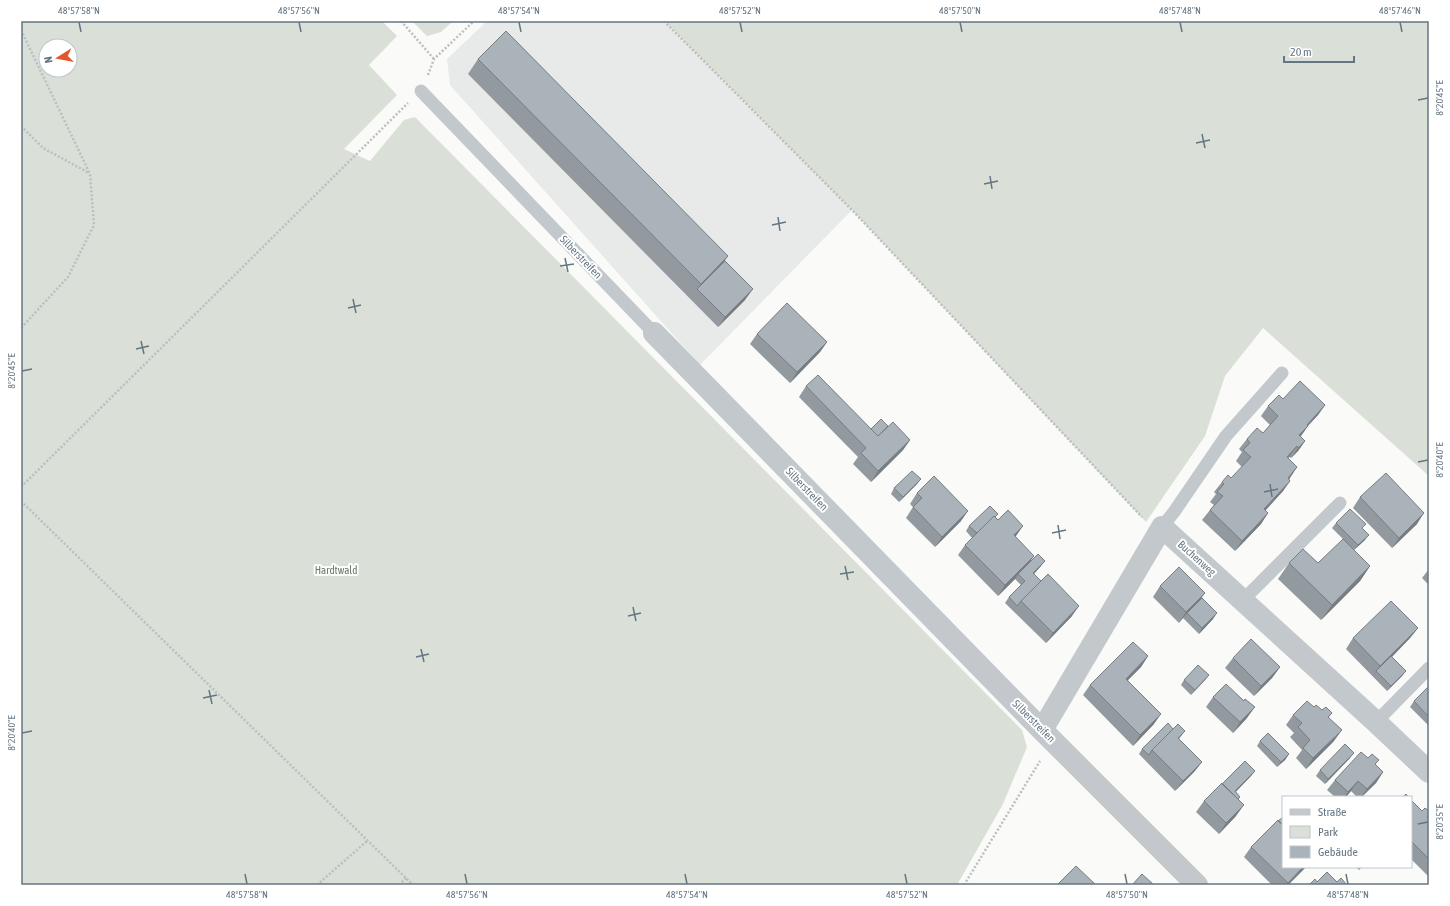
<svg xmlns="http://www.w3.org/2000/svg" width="1450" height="906" font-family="'Asap Condensed',sans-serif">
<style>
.built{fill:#e8e9e9}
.green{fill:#dadfd7;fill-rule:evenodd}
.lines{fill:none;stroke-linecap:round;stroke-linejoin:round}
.path{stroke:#bbbfc2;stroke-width:2.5;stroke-dasharray:2 2;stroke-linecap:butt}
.lane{stroke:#c3c8cc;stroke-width:13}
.street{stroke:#c3c8cc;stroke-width:22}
.wall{fill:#929a9f}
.shaded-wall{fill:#777d82}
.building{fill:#aab3b9;stroke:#777d82}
.ticks{fill:none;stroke:#657683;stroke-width:1.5}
.labels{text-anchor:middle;stroke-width:4;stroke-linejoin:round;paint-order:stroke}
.street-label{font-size:11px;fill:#657683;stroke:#fff}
.park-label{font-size:11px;fill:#687a64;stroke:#fff}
.neatline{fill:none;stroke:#657683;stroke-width:1.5}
.ticks-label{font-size:10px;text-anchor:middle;fill:#657683}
</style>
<rect width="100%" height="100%" fill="#fafaf8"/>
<path class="built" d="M 487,21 L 667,21 L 852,210 L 700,365 L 450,85 L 447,59 Z"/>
<path class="green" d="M 21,21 L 382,21 L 397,36 L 369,65 L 397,95 L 344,149 L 370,161 L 404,120 L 415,117 L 1022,730 L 1027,747 L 1003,804 L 957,885 L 21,885 ZM 46,46 L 70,46 L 70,70 L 46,70 Z
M 412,21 L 453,21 L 441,32 L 427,36 Z
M 665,21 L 1429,21 L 1429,476 L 1263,328 L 1225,376 L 1205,436 L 1146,522 L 852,210 Z"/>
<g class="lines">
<path class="path" d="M 401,21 L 434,59
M 664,21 L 852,210 L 1142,517
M 21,30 L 90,174 L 94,225 L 68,277 L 21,328
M 428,75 L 434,59 L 474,21
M 21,126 L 43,148 L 89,173
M 21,487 L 408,103
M 21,501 L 413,885
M 317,885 L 367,841
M 399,885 L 406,878
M 964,885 L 1040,761"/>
<path class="lane" d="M 421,91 L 654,333
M 1162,527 L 1174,512 L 1226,436 L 1282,373
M 1243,600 L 1340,503
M 1376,722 L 1429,668"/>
<path class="street" d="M 654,333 L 1042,730 L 1197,885
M 1042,730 L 1162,527 L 1376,722 L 1429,772"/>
</g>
<path class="wall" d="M 478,59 L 725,261 L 745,300 L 718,327 L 468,74 Z
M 757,334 L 827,342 L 820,352 L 790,383 L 750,344 Z
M 806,386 L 871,429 L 888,426 L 910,440 L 903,450 L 871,482 L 853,464 L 858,457 L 799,397 Z
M 1283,399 L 1325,405 L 1318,415 L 1308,426 L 1300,437 L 1305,441 L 1298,451 L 1291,458 L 1289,457 L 1288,458 L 1297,467 L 1289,479 L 1290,481 L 1283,491 L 1265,510 L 1268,513 L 1261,524 L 1235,551 L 1202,520 L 1214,505 L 1210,502 L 1216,494 L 1214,492 L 1222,482 L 1231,478 L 1242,467 L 1236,461 L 1242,452 L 1239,449 L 1247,439 L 1263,433 L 1270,425 L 1261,416 L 1268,406 Z
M 917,484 L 899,502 L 891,494 L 894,488 Z
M 917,493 L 961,521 L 935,547 L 906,518 L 913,507 L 910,504 Z
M 1360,497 L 1417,524 L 1392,548 L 1353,508 Z
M 995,517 L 1015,537 L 1031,561 L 1041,566 L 1034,574 L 1072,616 L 1046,643 L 1005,603 L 1009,597 L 1021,585 L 1015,579 L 998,596 L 958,555 L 965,545 L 972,538 L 966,531 L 969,526 Z
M 1336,523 L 1363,529 L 1365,540 L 1354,550 L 1370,566 L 1360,581 L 1321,620 L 1278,579 L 1289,563 L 1318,563 L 1344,540 L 1332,528 Z
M 1429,569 L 1429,585 L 1422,578 Z
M 1160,586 L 1202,598 L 1213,619 L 1199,634 L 1183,618 L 1179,623 L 1153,597 Z
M 1418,628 L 1410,638 L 1392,657 L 1406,671 L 1402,676 L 1387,691 L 1346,649 L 1353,638 Z
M 1148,656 L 1141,667 L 1128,680 L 1154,724 L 1133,746 L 1083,695 L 1090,685 Z
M 1233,658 L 1280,667 L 1272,678 L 1254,696 L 1225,668 Z
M 1209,675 L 1205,680 L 1191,695 L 1181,685 L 1184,680 Z
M 1429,688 L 1429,726 L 1410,707 L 1414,701 Z
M 1213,697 L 1247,718 L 1233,733 L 1206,707 Z
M 1314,707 L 1332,713 L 1329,717 L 1334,741 L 1306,769 L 1296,758 L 1302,750 L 1290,737 L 1294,733 L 1286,725 L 1293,715 Z
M 1173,729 L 1185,731 L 1179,739 L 1202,762 L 1194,772 L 1175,791 L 1139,754 L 1142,749 Z
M 1260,741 L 1289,754 L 1285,760 L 1277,767 L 1257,746 Z
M 1350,758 L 1325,784 L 1316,776 L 1320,770 Z
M 1368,758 L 1379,760 L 1375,765 L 1383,772 L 1376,783 L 1362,797 L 1357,797 L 1351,791 L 1346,797 L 1335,797 L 1327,790 L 1335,780 Z
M 1255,771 L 1251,776 L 1235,792 L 1238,800 L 1236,816 L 1219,834 L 1196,812 L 1204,801 Z
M 1411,800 L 1429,819 L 1429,877 L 1411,859 Z
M 1278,821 L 1283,867 L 1306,867 L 1288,885 L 1272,885 L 1244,857 L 1251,847 Z
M 1356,867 L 1362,867 L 1359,870 Z"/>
<path class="shaded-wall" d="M 728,256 L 717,272 L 697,289 L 701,284 Z
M 753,289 L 745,300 L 718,327 L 725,317 Z
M 827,342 L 820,352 L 790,383 L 797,372 Z
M 1325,405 L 1318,415 L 1299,435 L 1307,425 Z
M 1308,426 L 1301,436 L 1292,446 L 1299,435 Z
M 910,440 L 903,450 L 871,482 L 878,471 Z
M 1305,441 L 1298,451 L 1291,458 L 1298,448 Z
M 1297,446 L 1289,457 L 1279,468 L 1287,457 Z
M 1297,467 L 1290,478 L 1280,488 L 1288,478 Z
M 921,479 L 917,484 L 899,502 L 903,497 Z
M 1290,481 L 1283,491 L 1257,520 L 1264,509 Z
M 968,511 L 961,521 L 935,547 L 942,537 Z
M 1268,513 L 1261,524 L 1235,551 L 1242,541 Z
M 1424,513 L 1417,524 L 1392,548 L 1399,538 Z
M 1023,526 L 1016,536 L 1006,546 L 1014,535 Z
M 1369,535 L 1365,540 L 1354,550 L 1358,545 Z
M 1034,556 L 1027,566 L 1018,574 L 1015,579 L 998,596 L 1005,585 Z
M 1045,561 L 1041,566 L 1029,579 L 1033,573 Z
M 1370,566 L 1360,581 L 1321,620 L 1332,605 Z
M 1205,593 L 1198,603 L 1187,613 L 1179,623 L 1186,612 Z
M 1079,606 L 1072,616 L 1046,643 L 1053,633 Z
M 1217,613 L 1213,619 L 1199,634 L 1202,628 Z
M 1418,628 L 1410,638 L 1377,672 L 1376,671 L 1373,676 L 1380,666 Z
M 1148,656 L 1141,667 L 1119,689 L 1126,679 Z
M 1280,667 L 1272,678 L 1254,696 L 1261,686 Z
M 1406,671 L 1402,676 L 1387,691 L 1391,686 Z
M 1209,675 L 1205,680 L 1191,695 L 1195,690 Z
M 1255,707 L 1247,718 L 1233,733 L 1240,722 Z
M 1161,714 L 1154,724 L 1133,746 L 1140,735 Z
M 1342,730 L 1334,741 L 1306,769 L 1313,758 Z
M 1354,753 L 1350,758 L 1325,784 L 1328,779 Z
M 1289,754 L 1285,760 L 1277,767 L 1281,762 Z
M 1202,762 L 1194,772 L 1175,791 L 1183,781 Z
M 1255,771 L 1251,776 L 1231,797 L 1235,791 Z
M 1383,772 L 1376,783 L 1361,797 L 1367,789 Z
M 1358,781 L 1351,791 L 1346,797 L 1344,797 L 1348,792 Z
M 1244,805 L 1236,816 L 1219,834 L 1226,823 Z
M 1303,867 L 1306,867 L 1288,885 L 1286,885 Z"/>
<path class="building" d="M 506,31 L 728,256 L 701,284 L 478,59 Z
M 725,261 L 753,289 L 725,317 L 697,289 Z
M 787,303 L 827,342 L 797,372 L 757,334 Z
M 818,375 L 878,436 L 893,422 L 910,440 L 878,471 L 861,453 L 866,448 L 806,386 Z
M 1300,381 L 1325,405 L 1307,425 L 1308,426 L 1299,435 L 1305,441 L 1298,448 L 1297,446 L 1287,457 L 1297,467 L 1288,478 L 1290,481 L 1264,509 L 1268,513 L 1242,541 L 1210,510 L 1223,496 L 1217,492 L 1224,484 L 1222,482 L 1228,475 L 1231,478 L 1251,457 L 1243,450 L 1250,443 L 1247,439 L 1257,428 L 1263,433 L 1278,416 L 1268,406 L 1279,395 L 1283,399 Z
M 881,419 L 888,426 L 878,436 L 871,429 Z
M 912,471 L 921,479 L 903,497 L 894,488 Z
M 1386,473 L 1424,513 L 1399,538 L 1360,497 Z
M 934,476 L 968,511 L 942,537 L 913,507 L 922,498 L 917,493 Z
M 990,506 L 998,514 L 995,517 L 994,516 L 977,533 L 969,526 Z
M 1350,509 L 1366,524 L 1362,528 L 1369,535 L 1358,545 L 1336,523 Z
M 1008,510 L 1023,526 L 1014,535 L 1034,556 L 1005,585 L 965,545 L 994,516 L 998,520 Z
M 1343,539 L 1370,566 L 1332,605 L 1289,563 L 1303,549 L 1318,563 Z
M 1038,554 L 1045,561 L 1033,573 L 1041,581 L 1021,601 L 1017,606 L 1009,597 L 1025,581 L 1018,574 Z
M 1179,567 L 1205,593 L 1186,612 L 1160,586 Z
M 1048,574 L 1079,606 L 1053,633 L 1021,601 Z
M 1202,598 L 1217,613 L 1202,628 L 1187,613 Z
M 1391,601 L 1418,628 L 1380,666 L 1353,638 Z
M 1251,639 L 1280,667 L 1261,686 L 1233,658 Z
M 1133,642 L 1148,656 L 1126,679 L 1161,714 L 1140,735 L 1090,685 Z
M 1391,656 L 1406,671 L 1391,686 L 1376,671 Z
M 1198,665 L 1209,675 L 1195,690 L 1184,680 Z
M 1226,684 L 1244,701 L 1245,699 L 1255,707 L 1240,722 L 1213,697 Z
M 1428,687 L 1429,688 L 1429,715 L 1428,716 L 1414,701 Z
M 1307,701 L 1314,707 L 1316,705 L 1322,710 L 1326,707 L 1332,713 L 1328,717 L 1342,730 L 1313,758 L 1303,748 L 1310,740 L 1298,727 L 1302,723 L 1293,715 Z
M 1168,723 L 1173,729 L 1152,750 L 1149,755 L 1142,749 Z
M 1178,724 L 1185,731 L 1178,738 L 1202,762 L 1183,781 L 1152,750 Z
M 1268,733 L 1289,754 L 1281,762 L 1260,741 Z
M 1345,744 L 1354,753 L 1328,779 L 1320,770 Z
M 1361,752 L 1368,758 L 1372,754 L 1379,760 L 1375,764 L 1383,772 L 1367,789 L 1358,781 L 1348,792 L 1335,780 Z
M 1245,761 L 1255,771 L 1235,791 L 1240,797 L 1238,799 L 1222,784 Z
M 1222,783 L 1244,805 L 1226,823 L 1204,801 Z
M 1406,794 L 1408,797 L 1403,797 Z
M 1411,800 L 1422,811 L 1425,808 L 1429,811 L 1429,816 L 1427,817 L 1429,819 L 1429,859 L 1411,841 Z
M 1282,818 L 1283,819 L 1283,825 L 1278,821 Z
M 1278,820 L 1283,825 L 1283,867 L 1303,867 L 1288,883 L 1251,847 Z
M 1076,866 L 1096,885 L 1057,885 Z
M 1327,872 L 1337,882 L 1341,878 L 1347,885 L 1309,885 L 1315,879 L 1317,882 Z
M 1142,874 L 1154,885 L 1132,885 Z"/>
<path class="ticks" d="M 79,22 L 81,32M 299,22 L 301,32M 519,22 L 521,32M 740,22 L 742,32M 960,22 L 962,32M 1180,22 L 1182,32M 1400,22 L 1402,32M 1418,100 L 1428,98M 1202,134 L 1205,148M 1196,143 L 1210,140M 990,176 L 992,189M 984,184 L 998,181M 778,217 L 780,231M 772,225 L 786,222M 565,258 L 568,272M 560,266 L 574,264M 353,299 L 356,313M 348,308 L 361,305M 141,341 L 144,354M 136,349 L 149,346M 22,371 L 32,369M 1418,462 L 1428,460M 1270,484 L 1272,497M 1264,492 L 1278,489M 1058,525 L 1060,539M 1052,533 L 1066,530M 845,566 L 848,580M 840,574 L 854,572M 633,607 L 636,621M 628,616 L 641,613M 421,649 L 424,662M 416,657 L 429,654M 209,690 L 212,704M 203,698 L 217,695M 22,733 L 32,731M 1418,824 L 1428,822M 245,874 L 247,884M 465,874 L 467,884M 685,874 L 687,884M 905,874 L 907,884M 1125,874 L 1127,884M 1346,874 L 1348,884"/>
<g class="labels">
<g class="street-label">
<text transform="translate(581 257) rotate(46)" y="4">Silberstreifen</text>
<text transform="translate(807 489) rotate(46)" y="4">Silberstreifen</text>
<text transform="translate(1197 558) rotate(42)" y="4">Buchenweg</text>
<text transform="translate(1034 721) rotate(45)" y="4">Silberstreifen</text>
</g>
<g class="park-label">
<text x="336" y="574">Hardtwald</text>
</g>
</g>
<rect width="1450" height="906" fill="none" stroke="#ffffff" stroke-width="44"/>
<rect x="1282" y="796" width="130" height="72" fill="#ffffff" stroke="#c1c8cd"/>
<rect x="1290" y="809" width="20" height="6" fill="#c3c8cc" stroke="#c1c8cd"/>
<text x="1318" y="816" font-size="12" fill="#657683">Straße</text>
<rect x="1290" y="826" width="20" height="12" fill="#dadfd7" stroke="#c1c8cd"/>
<text x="1318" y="836" font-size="12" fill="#657683">Park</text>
<rect x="1290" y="846" width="20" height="12" fill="#aab3b9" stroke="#c1c8cd"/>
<text x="1318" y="856" font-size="12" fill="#657683">Gebäude</text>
<g transform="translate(58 58) rotate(259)"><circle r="19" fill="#ffffff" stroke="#c1c8cd"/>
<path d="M0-3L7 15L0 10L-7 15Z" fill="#e4572e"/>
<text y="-6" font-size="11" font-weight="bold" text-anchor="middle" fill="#657683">N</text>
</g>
<path d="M1284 56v6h70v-6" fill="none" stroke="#657683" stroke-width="2"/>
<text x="1290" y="56" font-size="12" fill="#657683" stroke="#ffffff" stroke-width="3" paint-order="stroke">20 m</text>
<rect x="22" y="22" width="1406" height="862" class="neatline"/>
<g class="ticks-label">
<text x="79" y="14">48°57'58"N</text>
<text x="299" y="14">48°57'56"N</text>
<text x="519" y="14">48°57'54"N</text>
<text x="740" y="14">48°57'52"N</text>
<text x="960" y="14">48°57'50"N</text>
<text x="1180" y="14">48°57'48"N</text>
<text x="1400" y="14">48°57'46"N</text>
<text transform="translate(1439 98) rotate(-90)" y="4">8°20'45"E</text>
<text transform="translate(11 371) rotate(-90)" y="4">8°20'45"E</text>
<text transform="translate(1439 460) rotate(-90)" y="4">8°20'40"E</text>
<text transform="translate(11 733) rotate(-90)" y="4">8°20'40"E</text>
<text transform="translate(1439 822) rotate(-90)" y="4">8°20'35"E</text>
<text x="247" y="898">48°57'58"N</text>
<text x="467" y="898">48°57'56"N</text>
<text x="687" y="898">48°57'54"N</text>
<text x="907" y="898">48°57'52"N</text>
<text x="1127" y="898">48°57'50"N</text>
<text x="1348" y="898">48°57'48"N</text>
</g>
</svg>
